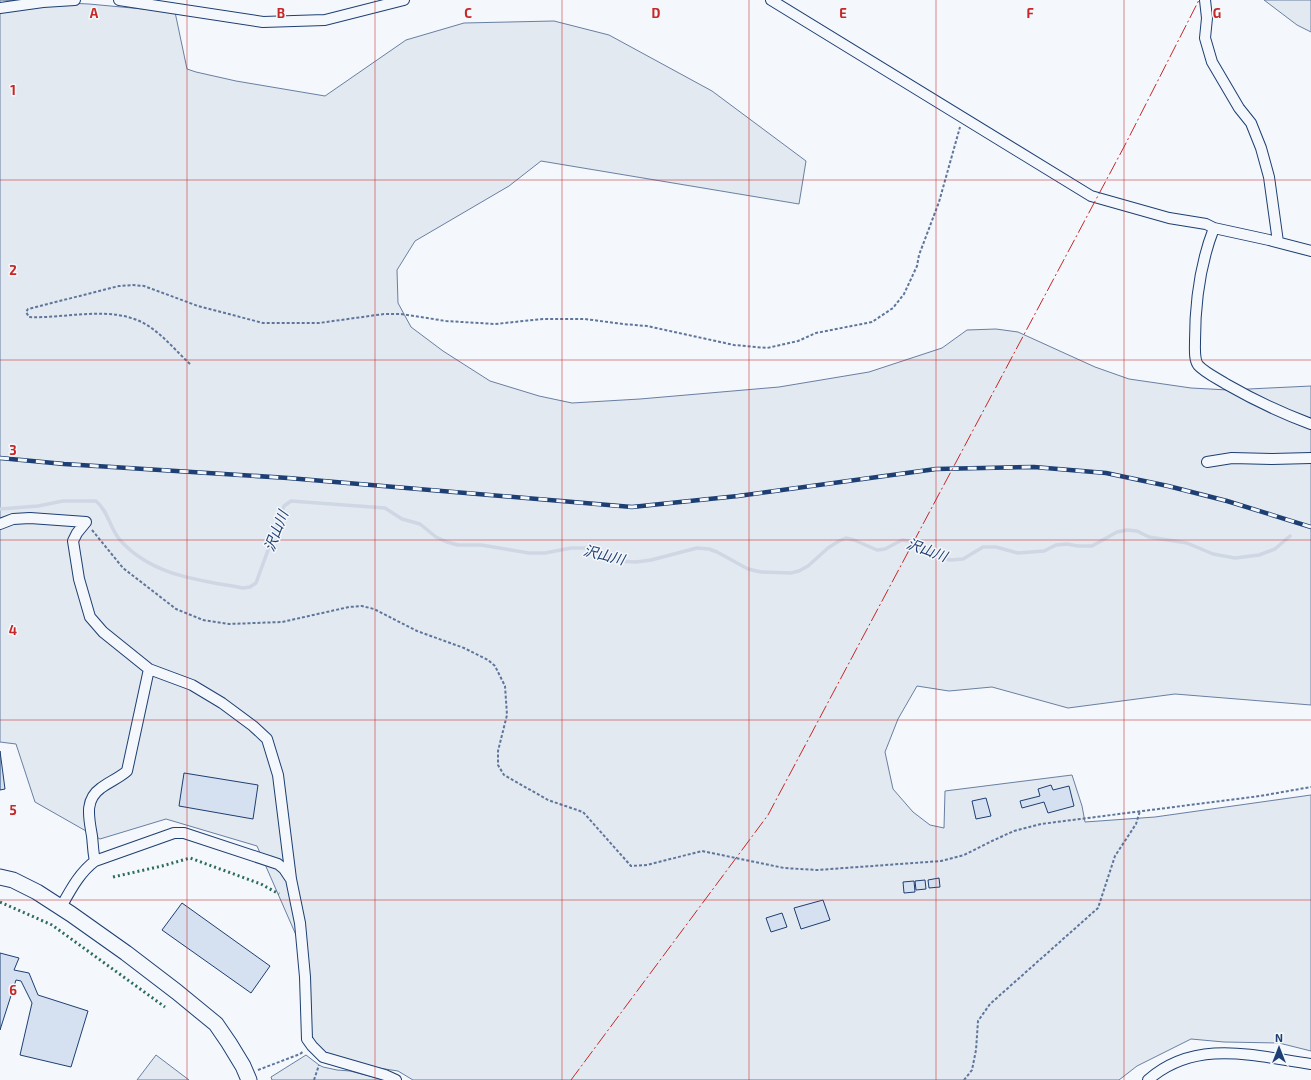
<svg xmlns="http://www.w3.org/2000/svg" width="1311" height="1080" font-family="'Exo 2','Noto Sans JP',sans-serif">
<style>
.green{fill:#e3e9f0;stroke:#687fa3}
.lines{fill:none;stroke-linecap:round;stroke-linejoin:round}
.stream{stroke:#cfd7e4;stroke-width:3.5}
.building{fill:#d5e0f0;stroke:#1d3f73}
.street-casing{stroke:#1d3f73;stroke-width:12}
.secondary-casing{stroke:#1d3f73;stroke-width:17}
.path{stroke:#5e769c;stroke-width:2;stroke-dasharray:3 2;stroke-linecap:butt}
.street{stroke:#f4f7fb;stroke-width:10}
.secondary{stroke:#f4f7fb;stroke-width:15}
.rail-casing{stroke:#1d3f73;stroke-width:4.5}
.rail{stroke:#f4f7fb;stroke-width:3;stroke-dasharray:9;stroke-linecap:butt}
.hedge{stroke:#2c6c60;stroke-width:3;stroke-dasharray:2 3;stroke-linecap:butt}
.power{stroke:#c62828;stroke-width:1;stroke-dasharray:14 3 2 3;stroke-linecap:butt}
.grid{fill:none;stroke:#c62828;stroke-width:1;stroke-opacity:0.55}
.labels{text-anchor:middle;stroke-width:3;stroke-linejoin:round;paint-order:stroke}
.water-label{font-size:14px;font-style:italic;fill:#1d3f73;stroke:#f4f7fb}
.grid-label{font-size:13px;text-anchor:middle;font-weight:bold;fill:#c62828;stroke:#f4f7fb;stroke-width:3;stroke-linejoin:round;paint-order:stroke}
</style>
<rect width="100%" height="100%" fill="#f4f7fb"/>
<path class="green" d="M 0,0 L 89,4 L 175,12 L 187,69 L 196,72 L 236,81 L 325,96 L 406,40 L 464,23 L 554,21 L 609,35 L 712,91 L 806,161 L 799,204 L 541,161 L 509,186 L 415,241 L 397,270 L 398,303 L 411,327 L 443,351 L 490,381 L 539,396 L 572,403 L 640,399 L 779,387 L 869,372 L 942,348 L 967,330 L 996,329 L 1018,332 L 1095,367 L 1129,379 L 1191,388 L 1228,390 L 1311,386 L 1311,705 L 1175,694 L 1068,708 L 992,687 L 949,691 L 917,686 L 898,719 L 885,752 L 893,789 L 913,812 L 930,825 L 944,828 L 945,791 L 1072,775 L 1082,806 L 1085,822 L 1155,817 L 1311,795 L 1311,1051 L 1279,1043 L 1224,1042 L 1191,1039 L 1137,1066 L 1119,1080 L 413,1080 L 398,1071 L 339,1062 L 310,1041 L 303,957 L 296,935 L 257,846 L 166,819 L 100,839 L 35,802 L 16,744 L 0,742 Z
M 1264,0 L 1311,0 L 1311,32 L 1297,25 Z
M 156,1055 L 189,1080 L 137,1080 Z
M 306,1055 L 319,1065 L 323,1067 L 337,1070 L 350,1071 L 385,1080 L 272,1080 L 271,1077 Z"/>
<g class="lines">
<path class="stream" d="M 0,509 L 38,506 L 63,501 L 96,501 C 109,512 109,527 120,540 C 152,576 199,580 243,588 L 250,587 L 256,583 L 284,506 L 291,501 L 385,508 L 402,519 L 420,524 L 436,537 L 447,542 L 458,545 L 481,545 L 529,553 L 545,553 L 571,548 L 586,548 L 619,561 L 636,562 L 651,560 L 697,548 L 709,549 L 717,552 L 748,569 L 761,572 L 791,573 L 799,571 L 808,566 L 828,548 L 839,541 L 846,538 L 854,540 L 877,550 L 885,549 L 902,540 L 909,541 L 921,549 L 950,560 L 963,559 L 983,547 L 996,547 L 1018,553 L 1044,551 L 1056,545 L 1067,544 L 1078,546 L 1092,546 L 1117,532 L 1127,530 L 1137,531 L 1149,537 L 1187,543 L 1213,554 L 1235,558 L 1259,555 L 1275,549 L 1290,536"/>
</g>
<path class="building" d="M 0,751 L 5,789 L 0,790 Z
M 184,773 L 258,785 L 253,819 L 179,806 Z
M 1051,785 L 1053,790 L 1069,786 L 1074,806 L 1048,813 L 1044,802 L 1022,808 L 1020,801 L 1040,796 L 1038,789 Z
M 986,798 L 991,816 L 976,819 L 972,801 Z
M 939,878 L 940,887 L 929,888 L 928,880 Z
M 925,880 L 926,889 L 916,890 L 915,881 Z
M 914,881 L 915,892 L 904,893 L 903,882 Z
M 823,900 L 830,920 L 801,929 L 794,908 Z
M 182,903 L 270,966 L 251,993 L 162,930 Z
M 782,913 L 787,927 L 771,932 L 766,918 Z
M 0,953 L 19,958 L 14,970 L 29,973 L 38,995 L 88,1011 L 71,1067 L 20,1055 L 32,1003 L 21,981 L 16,980 L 0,1030 Z"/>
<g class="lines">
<defs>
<path id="street" d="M 119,0 L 263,22 L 325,20 L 404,0
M 771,0 L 1091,196 L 1169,218 L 1206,224 L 1214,228 L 1269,240 L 1311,251
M 1205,0 L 1207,18 L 1205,38 L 1212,62 L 1239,108 L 1251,123 L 1261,148 L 1269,177 L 1278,242
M 0,8 L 43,2 L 75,0
M 1214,228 C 1200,264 1195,303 1195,341 C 1195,349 1194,359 1198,365 C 1204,372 1218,379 1226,384 C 1254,400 1281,413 1311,424
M 1207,462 L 1232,458 L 1272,459 L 1311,458
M 86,522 L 77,533 L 73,541 L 79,579 L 90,617 L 103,632 L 149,669 L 192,685 L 222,703 L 253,726 L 267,739 L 278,775 L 291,879 L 300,923 L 305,977 L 307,1039 L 312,1046 L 323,1057 L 385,1075 L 396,1080
M 0,524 L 13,519 L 30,518 L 86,522
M 95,861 C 93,853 93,844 92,836 C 89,818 84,800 101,788 C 109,782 119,778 127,771 L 149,669
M 61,907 C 70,891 79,873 95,861 L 174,833 L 184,833 L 278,864 L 284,869 L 290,878
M 1148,1080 C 1196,1038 1254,1056 1311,1064"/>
<path id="secondary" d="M 0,877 L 13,880 L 37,892 L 71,914 L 126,953 L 177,992 L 216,1024 L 229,1043 L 243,1066 L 249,1080"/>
</defs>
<use href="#street" class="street-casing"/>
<use href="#secondary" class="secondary-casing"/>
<path class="path" d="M 190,364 C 176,351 163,335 147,325 C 112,304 67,319 29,317 L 26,312 L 28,309 L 119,286 L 133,285 L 144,286 L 198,306 L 263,323 L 319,323 L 384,314 L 401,314 L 446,321 L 495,324 L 543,319 L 585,319 L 623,324 L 647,326 L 734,345 L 767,348 L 798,341 L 816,333 L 872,322 L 893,308 L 904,294 L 917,266 L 919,255 L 939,202 L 960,127
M 92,530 L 123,568 L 176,609 L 203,620 L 229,624 L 282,622 L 349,607 L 362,606 L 374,609 L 417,631 L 464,648 L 488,660 L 495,666 L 505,686 L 507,715 L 498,751 L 498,765 L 504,775 L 548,800 L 583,812 L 631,866 L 647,865 L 702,851 L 784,868 L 817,870 L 941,861 L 964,855 L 992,841 L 1014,831 L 1041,824 L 1260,796 L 1311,787
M 258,1070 L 300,1054 L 304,1051
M 314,1080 L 319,1065
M 964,1080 L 972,1070 L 976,1050 L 978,1021 L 990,1004 L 1098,908 L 1115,856 L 1136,824 L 1140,811"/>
<use href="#street" class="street"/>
<use href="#secondary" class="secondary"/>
<defs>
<path id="rail" d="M 0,458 L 64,464 L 288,478 L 632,507 L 738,496 L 936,469 L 1034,467 L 1106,473 L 1168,486 L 1227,501 L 1311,527"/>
</defs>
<use href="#rail" class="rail-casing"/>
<use href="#rail" class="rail"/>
<path class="hedge" d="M 113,877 L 162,866 L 190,858 L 261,884 L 279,894
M 0,902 L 52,925 L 165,1007"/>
<path class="power" d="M 571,1080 L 768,815 L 1125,145 L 1199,0"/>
</g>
<path class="grid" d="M 187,0 L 187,1080M 375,0 L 375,1080M 562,0 L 562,1080M 749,0 L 749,1080M 936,0 L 936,1080M 1124,0 L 1124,1080M 0,180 L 1311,180M 0,360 L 1311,360M 0,540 L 1311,540M 0,720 L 1311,720M 0,900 L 1311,900"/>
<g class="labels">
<g class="water-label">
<text transform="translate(276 531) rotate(-69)" y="5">沢山川</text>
<text transform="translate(927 550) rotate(20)" y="5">沢山川</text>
<text transform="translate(604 555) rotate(14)" y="5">沢山川</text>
</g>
</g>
<g class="grid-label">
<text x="94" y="18">A</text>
<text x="281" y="18">B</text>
<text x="468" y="18">C</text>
<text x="656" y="18">D</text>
<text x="843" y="18">E</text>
<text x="1030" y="18">F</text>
<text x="1217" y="18">G</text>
<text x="13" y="95">1</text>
<text x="13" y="275">2</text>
<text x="13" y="455">3</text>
<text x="13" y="635">4</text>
<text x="13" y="815">5</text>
<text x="13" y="995">6</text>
</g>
<g transform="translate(1279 1048)" stroke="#f4f7fb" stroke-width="3" paint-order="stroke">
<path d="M0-3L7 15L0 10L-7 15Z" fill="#1d3f73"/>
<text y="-6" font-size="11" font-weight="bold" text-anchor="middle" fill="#1d3f73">N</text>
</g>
</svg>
